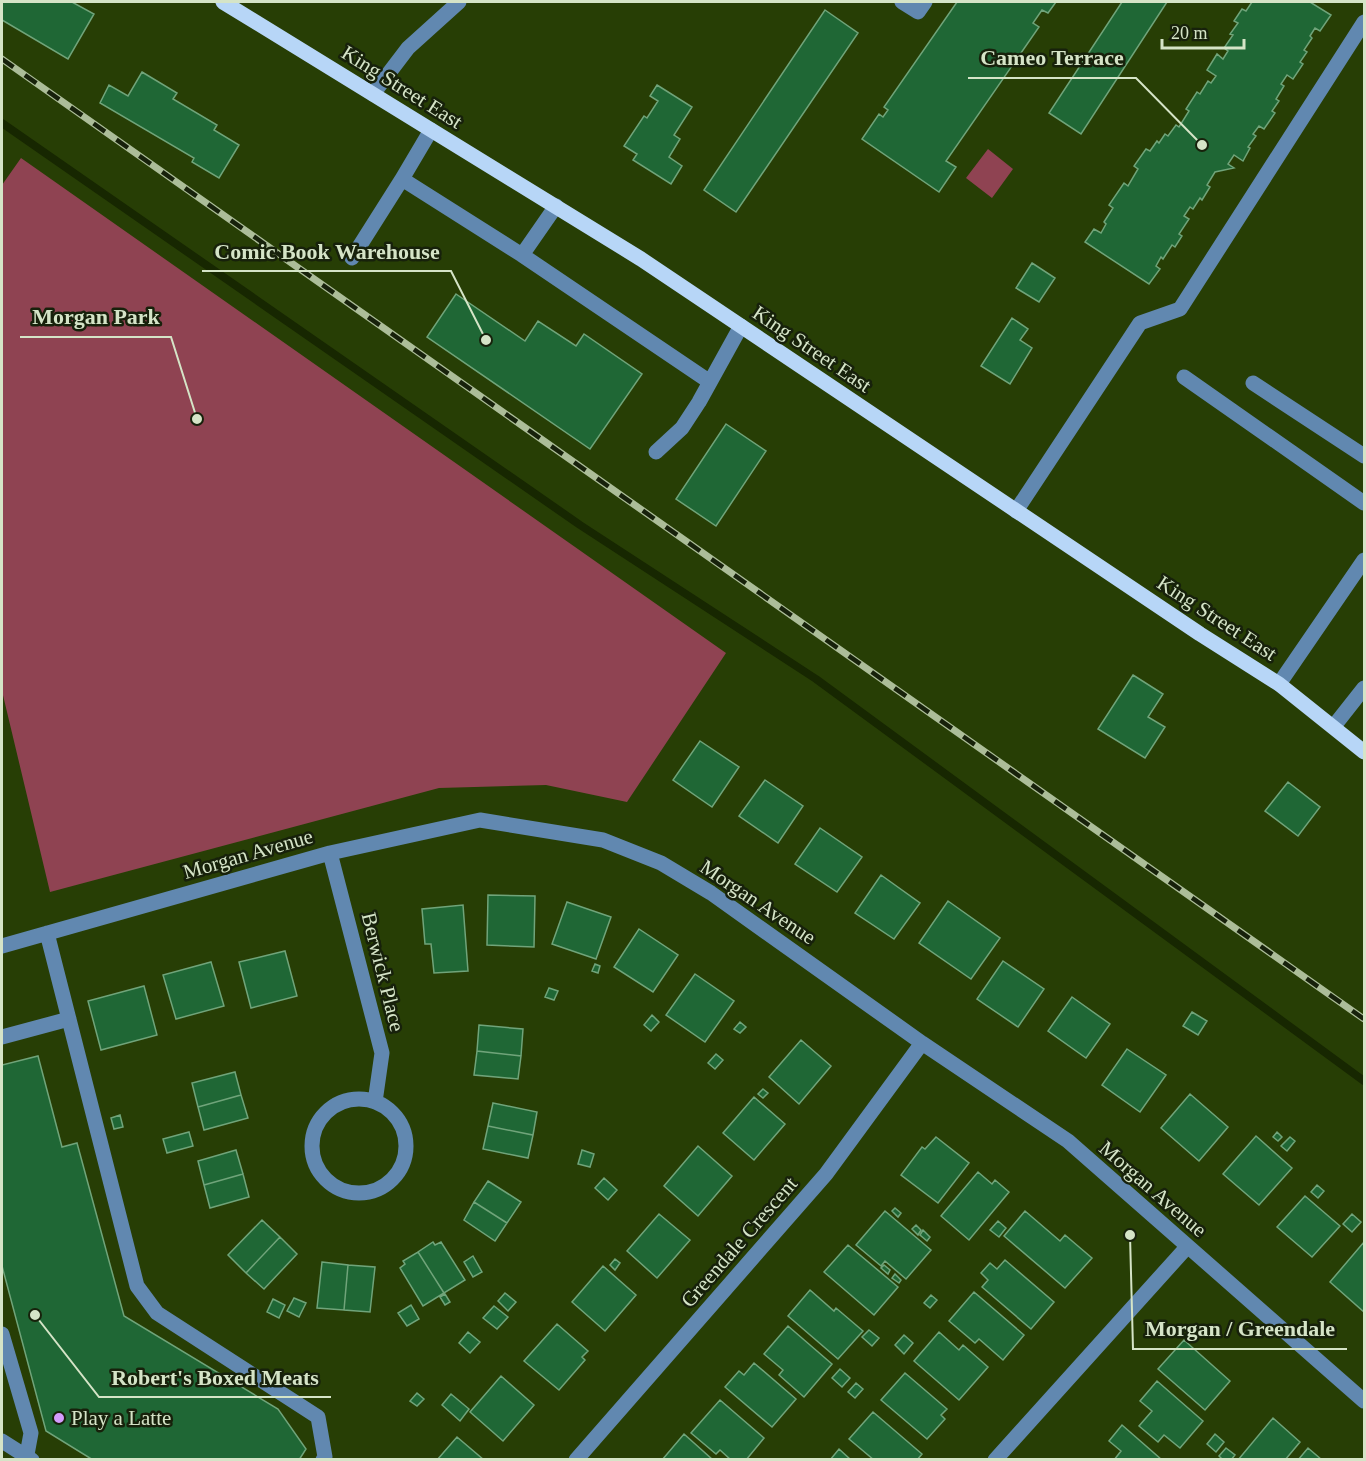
<svg xmlns="http://www.w3.org/2000/svg" width="1366" height="1461" font-family="Georgia,serif">
<style>
.green{fill:#8f4352}
.lines{fill:none;stroke-linecap:round;stroke-linejoin:round}
.stream{stroke:#172701;stroke-width:8}
.building{fill:#1f6735;stroke:#70a47a;stroke-width:1.5}
.minor{stroke:#6188b0;stroke-width:15}
.major{stroke:#b7d6f7;stroke-width:15}
.rail-casing{stroke:#acbd99;stroke-width:7}
.rail{stroke:#17210b;stroke-width:4.5;stroke-dasharray:14;stroke-linecap:butt}
.poi-dot{fill:#d39cfc;stroke:#17210b;stroke-width:2}
.labels{text-anchor:middle;stroke-width:5;stroke-linejoin:round;paint-order:stroke}
.street-label{font-size:21px;fill:#d5e4c7;stroke:#17210b}
.poi-label{font-size:21px;fill:#d5e4c7;stroke:#17210b;text-anchor:start}
.leader{fill:none;stroke:#d5e4c7;stroke-width:2}
.callout-dot{fill:#d5e4c7;stroke:#17210b;stroke-width:2}
.callout-label{font-size:22px;text-anchor:middle;font-weight:bold;fill:#d5e4c7;stroke:#17210b;stroke-width:5;stroke-linejoin:round;paint-order:stroke}
</style>
<rect width="100%" height="100%" fill="#273e05"/>
<path class="green" d="M 988,149 L 1013,169 L 992,198 L 966,178 Z
M 21,158 L 726,653 L 627,802 L 546,785 L 439,788 L 50,892 L 2,691 L 2,185 Z"/>
<g class="lines">
<path class="stream" d="M 2,123 L 580,525 L 816,679 L 1364,1081"/>
</g>
<path class="building" d="M 2,2 L 72,2 L 94,14 L 68,59 L 2,20 Z
M 957,2 L 1056,2 L 1048,13 L 1042,10 L 1033,23 L 1039,27 L 946,161 L 956,167 L 939,192 L 862,139 L 879,114 L 883,117 L 888,110 L 884,107 Z
M 1122,2 L 1167,2 L 1081,134 L 1049,113 Z
M 1252,2 L 1310,2 L 1331,15 L 1320,31 L 1315,28 L 1310,36 L 1312,38 L 1304,50 L 1307,52 L 1300,62 L 1303,64 L 1293,79 L 1287,75 L 1281,84 L 1284,86 L 1276,99 L 1279,101 L 1272,111 L 1275,113 L 1264,129 L 1259,126 L 1253,134 L 1256,136 L 1248,147 L 1250,148 L 1243,161 L 1234,155 L 1228,164 L 1234,168 L 1215,172 L 1207,185 L 1210,187 L 1202,200 L 1200,198 L 1193,209 L 1190,207 L 1184,216 L 1189,219 L 1179,234 L 1182,236 L 1175,247 L 1172,245 L 1163,259 L 1161,257 L 1156,266 L 1160,269 L 1149,284 L 1085,242 L 1094,229 L 1101,233 L 1106,224 L 1104,222 L 1113,208 L 1109,205 L 1124,183 L 1128,186 L 1138,169 L 1134,166 L 1146,149 L 1150,151 L 1157,141 L 1159,143 L 1165,134 L 1168,136 L 1176,125 L 1179,127 L 1189,111 L 1186,109 L 1197,92 L 1200,94 L 1208,81 L 1211,83 L 1216,76 L 1207,70 L 1217,54 L 1223,59 L 1228,51 L 1224,48 L 1233,35 L 1230,34 L 1238,23 L 1234,21 L 1242,9 L 1246,11 Z
M 825,10 L 858,33 L 736,212 L 704,190 Z
M 142,72 L 177,93 L 173,99 L 217,125 L 214,130 L 239,145 L 219,178 L 192,162 L 194,158 L 100,103 L 109,85 L 128,96 Z
M 657,85 L 692,107 L 674,135 L 680,139 L 669,157 L 682,166 L 671,184 L 633,160 L 637,154 L 624,146 L 644,116 L 647,118 L 658,101 L 650,96 Z
M 1032,263 L 1055,278 L 1039,302 L 1016,288 Z
M 456,294 L 525,341 L 538,321 L 576,346 L 584,334 L 642,374 L 590,449 L 427,337 Z
M 1012,318 L 1028,329 L 1020,340 L 1032,348 L 1010,384 L 981,366 Z
M 726,424 L 766,451 L 716,526 L 676,499 Z
M 1133,675 L 1163,694 L 1148,717 L 1165,727 L 1145,758 L 1098,729 Z
M 700,741 L 739,767 L 712,807 L 673,780 Z
M 765,780 L 803,806 L 778,843 L 739,816 Z
M 1288,782 L 1320,807 L 1298,836 L 1265,811 Z
M 820,828 L 862,857 L 837,892 L 795,864 Z
M 881,875 L 920,903 L 894,939 L 855,913 Z
M 488,895 L 535,896 L 534,947 L 487,945 Z
M 948,901 L 1000,938 L 971,979 L 919,943 Z
M 567,902 L 611,917 L 596,959 L 552,944 Z
M 463,905 L 468,971 L 434,973 L 431,944 L 425,944 L 422,909 Z
M 639,929 L 678,955 L 653,992 L 614,967 Z
M 285,951 L 297,996 L 251,1008 L 239,962 Z
M 1003,961 L 1044,989 L 1018,1027 L 977,999 Z
M 211,962 L 224,1006 L 176,1019 L 163,975 Z
M 595,964 L 600,966 L 598,973 L 592,971 Z
M 695,974 L 734,1001 L 705,1042 L 666,1015 Z
M 144,986 L 157,1035 L 101,1050 L 88,1001 Z
M 549,988 L 558,991 L 554,1000 L 545,997 Z
M 1072,997 L 1110,1024 L 1086,1058 L 1048,1031 Z
M 1192,1012 L 1207,1021 L 1198,1035 L 1183,1026 Z
M 652,1015 L 659,1022 L 651,1031 L 644,1025 Z
M 740,1022 L 746,1027 L 740,1033 L 734,1029 Z
M 479,1025 L 523,1029 L 521,1056 L 477,1051 Z
M 801,1040 L 831,1066 L 799,1104 L 769,1077 Z
M 1127,1049 L 1166,1075 L 1140,1112 L 1102,1085 Z
M 477,1051 L 521,1056 L 518,1079 L 474,1075 Z
M 716,1054 L 723,1060 L 715,1069 L 708,1063 Z
M 38,1056 L 62,1147 L 77,1143 L 124,1316 L 278,1409 L 306,1449 L 299,1460 L 93,1460 L 46,1431 L 2,1266 L 2,1065 Z
M 235,1072 L 241,1095 L 198,1107 L 192,1083 Z
M 763,1089 L 768,1093 L 763,1098 L 758,1094 Z
M 1190,1094 L 1228,1127 L 1199,1161 L 1161,1128 Z
M 241,1095 L 248,1118 L 204,1130 L 198,1107 Z
M 754,1097 L 785,1124 L 754,1160 L 723,1133 Z
M 493,1103 L 537,1112 L 533,1135 L 488,1126 Z
M 120,1115 L 123,1127 L 114,1129 L 111,1118 Z
M 488,1126 L 533,1135 L 528,1158 L 483,1149 Z
M 189,1132 L 193,1146 L 167,1153 L 163,1139 Z
M 1277,1132 L 1282,1137 L 1278,1141 L 1273,1137 Z
M 1256,1136 L 1292,1168 L 1259,1205 L 1223,1174 Z
M 936,1137 L 969,1163 L 938,1203 L 901,1175 L 922,1147 L 925,1149 Z
M 1290,1137 L 1295,1141 L 1287,1151 L 1281,1146 Z
M 698,1146 L 732,1176 L 698,1216 L 664,1186 Z
M 236,1150 L 243,1174 L 204,1185 L 198,1161 Z
M 582,1150 L 594,1154 L 590,1167 L 578,1164 Z
M 978,1172 L 992,1184 L 995,1180 L 1009,1192 L 969,1240 L 941,1216 Z
M 243,1174 L 249,1197 L 210,1208 L 204,1185 Z
M 604,1178 L 617,1190 L 608,1200 L 595,1188 Z
M 488,1181 L 521,1202 L 507,1223 L 474,1202 Z
M 1317,1185 L 1324,1191 L 1318,1198 L 1311,1192 Z
M 1305,1196 L 1340,1226 L 1312,1257 L 1277,1227 Z
M 474,1202 L 507,1223 L 495,1241 L 464,1220 Z
M 895,1208 L 901,1213 L 898,1217 L 892,1211 Z
M 885,1211 L 931,1250 L 906,1279 L 885,1261 L 881,1266 L 856,1245 Z
M 1025,1211 L 1060,1241 L 1065,1235 L 1092,1258 L 1065,1288 L 1004,1236 Z
M 659,1214 L 690,1240 L 657,1278 L 627,1251 Z
M 1352,1214 L 1361,1222 L 1352,1232 L 1343,1224 Z
M 262,1220 L 280,1237 L 246,1273 L 228,1255 Z
M 998,1221 L 1006,1228 L 999,1237 L 990,1230 Z
M 916,1225 L 921,1230 L 918,1235 L 912,1229 Z
M 923,1230 L 930,1237 L 927,1241 L 920,1235 Z
M 280,1237 L 297,1254 L 264,1289 L 246,1273 Z
M 433,1242 L 435,1245 L 441,1242 L 465,1280 L 444,1293 L 418,1252 Z
M 1364,1242 L 1364,1312 L 1330,1282 Z
M 848,1245 L 898,1287 L 874,1315 L 824,1272 Z
M 418,1252 L 444,1293 L 423,1306 L 400,1268 L 405,1264 L 403,1261 Z
M 473,1256 L 482,1272 L 473,1277 L 464,1262 Z
M 615,1259 L 620,1263 L 615,1270 L 610,1265 Z
M 1005,1260 L 1054,1302 L 1031,1329 L 982,1287 L 988,1280 L 981,1273 L 990,1263 L 997,1269 Z
M 322,1262 L 348,1265 L 344,1310 L 317,1308 Z
M 348,1265 L 375,1267 L 370,1312 L 344,1310 Z
M 884,1265 L 890,1270 L 888,1274 L 881,1268 Z
M 603,1266 L 636,1295 L 605,1331 L 572,1302 Z
M 895,1274 L 901,1280 L 899,1283 L 892,1278 Z
M 810,1290 L 834,1311 L 836,1308 L 863,1331 L 838,1359 L 788,1316 Z
M 974,1292 L 1024,1335 L 1003,1360 L 979,1339 L 975,1343 L 949,1321 Z
M 505,1293 L 516,1302 L 508,1311 L 498,1301 Z
M 445,1294 L 450,1302 L 445,1305 L 440,1297 Z
M 931,1295 L 937,1300 L 930,1308 L 924,1303 Z
M 294,1298 L 306,1303 L 299,1317 L 287,1311 Z
M 273,1299 L 285,1305 L 279,1318 L 267,1312 Z
M 411,1305 L 419,1319 L 407,1326 L 398,1313 Z
M 494,1306 L 508,1317 L 497,1329 L 483,1318 Z
M 557,1324 L 588,1351 L 582,1357 L 585,1360 L 559,1390 L 524,1361 Z
M 788,1326 L 832,1364 L 804,1397 L 779,1375 L 783,1370 L 764,1354 Z
M 869,1330 L 879,1338 L 872,1346 L 862,1337 Z
M 468,1332 L 480,1342 L 470,1353 L 459,1343 Z
M 939,1332 L 959,1350 L 963,1345 L 988,1367 L 959,1400 L 914,1361 Z
M 904,1335 L 913,1343 L 904,1354 L 895,1345 Z
M 1184,1340 L 1230,1381 L 1205,1410 L 1158,1369 Z
M 754,1363 L 796,1399 L 772,1427 L 725,1387 L 739,1371 L 744,1375 Z
M 840,1369 L 850,1378 L 842,1387 L 832,1378 Z
M 905,1373 L 947,1409 L 941,1415 L 945,1419 L 927,1439 L 881,1400 Z
M 501,1376 L 534,1405 L 503,1441 L 470,1412 Z
M 1157,1381 L 1203,1421 L 1180,1448 L 1164,1435 L 1158,1442 L 1139,1426 L 1152,1411 L 1140,1401 Z
M 856,1383 L 863,1389 L 855,1398 L 848,1392 Z
M 417,1393 L 424,1399 L 417,1406 L 410,1401 Z
M 451,1394 L 469,1409 L 460,1421 L 442,1405 Z
M 720,1400 L 764,1438 L 746,1460 L 731,1460 L 720,1450 L 716,1454 L 691,1433 Z
M 873,1412 L 922,1454 L 917,1460 L 874,1460 L 849,1439 Z
M 1273,1418 L 1300,1442 L 1285,1460 L 1238,1460 Z
M 1122,1425 L 1162,1460 L 1114,1460 L 1121,1451 L 1109,1441 Z
M 684,1434 L 713,1460 L 662,1460 Z
M 1215,1434 L 1224,1442 L 1216,1452 L 1207,1444 Z
M 457,1437 L 484,1460 L 437,1460 Z
M 1226,1448 L 1235,1455 L 1231,1460 L 1223,1460 L 1219,1456 Z
M 1308,1448 L 1322,1460 L 1298,1460 Z
M 839,1449 L 851,1460 L 830,1460 Z"/>
<g class="lines">
<path class="minor" d="M 902,2 L 918,12 L 925,2
M 373,94 L 408,48 L 459,2
M 402,179 L 431,130
M 522,255 L 556,206
M 352,258 L 402,179 L 522,255 L 710,382
M 1184,377 L 1364,503
M 1253,383 L 1364,456
M 656,452 L 682,428 L 699,402 L 741,326
M 1016,511 L 1140,323 L 1180,309 L 1364,22
M 1279,684 L 1364,560
M 1334,726 L 1364,688
M 330,853 L 382,1053 L 375,1102
M 47,933 L 137,1286 L 157,1313 L 318,1417 L 325,1457 L 323,1460
M 2,946 L 330,853 L 480,820 L 603,840 L 661,863 L 711,893 L 922,1043 L 1068,1141 L 1364,1401
M 2,1037 L 69,1019
M312 1146a47 47 0 1 1 94 0a47 47 0 1 1-94 0Z
M 2,1334 L 31,1433 L 26,1460
M 2,1441 L 32,1460
M 576,1460 L 826,1174 L 922,1043
M 995,1460 L 1187,1247"/>
<path class="major" d="M 223,2 L 641,259 L 1200,634 L 1279,684 L 1364,752"/>
<defs>
<path id="rail" d="M 2,59 L 1364,1019"/>
</defs>
<use href="#rail" class="rail-casing"/>
<use href="#rail" class="rail"/>
</g>
<circle class="poi-dot" cx="59" cy="1418" r="6"/>
<g class="labels">
<g class="street-label">
<text transform="translate(402 87) rotate(32)" y="7">King Street East</text>
<text transform="translate(812 349) rotate(34)" y="7">King Street East</text>
<text transform="translate(1217 618) rotate(33)" y="7">King Street East</text>
<text transform="translate(248 854) rotate(-16)" y="7">Morgan Avenue</text>
<text transform="translate(758 902) rotate(34)" y="7">Morgan Avenue</text>
<text transform="translate(383 972) rotate(76)" y="7">Berwick Place</text>
<text transform="translate(1153 1189) rotate(41)" y="7">Morgan Avenue</text>
<text transform="translate(739 1242) rotate(-49)" y="7">Greendale Crescent</text>
</g>
<g class="poi-label">
<text x="71" y="1425">Play a Latte</text>
</g>
</g>
<path class="leader" d="M1202 145L1136 78H968M486 340L451 271H202M197 419L171 337H20M1130 1235L1133 1349H1347M35 1315L99 1397H331"/>
<g class="callout-dot">
<circle cx="1202" cy="145" r="6"/>
<circle cx="486" cy="340" r="6"/>
<circle cx="197" cy="419" r="6"/>
<circle cx="1130" cy="1235" r="6"/>
<circle cx="35" cy="1315" r="6"/>
</g>
<g class="callout-label">
<text x="1052" y="65">Cameo Terrace</text>
<text x="327" y="259">Comic Book Warehouse</text>
<text x="96" y="324">Morgan Park</text>
<text x="1240" y="1336">Morgan / Greendale</text>
<text x="215" y="1385">Robert's Boxed Meats</text>
</g>
<rect width="1366" height="1461" fill="none" stroke="#d5e4c7" stroke-width="6"/>
<path d="M1162 39v9h82v-9" fill="none" stroke="#d5e4c7" stroke-width="3"/>
<text x="1171" y="39" font-size="18" fill="#d5e4c7" stroke="#17210b" stroke-width="4.5" paint-order="stroke">20 m</text>
</svg>
